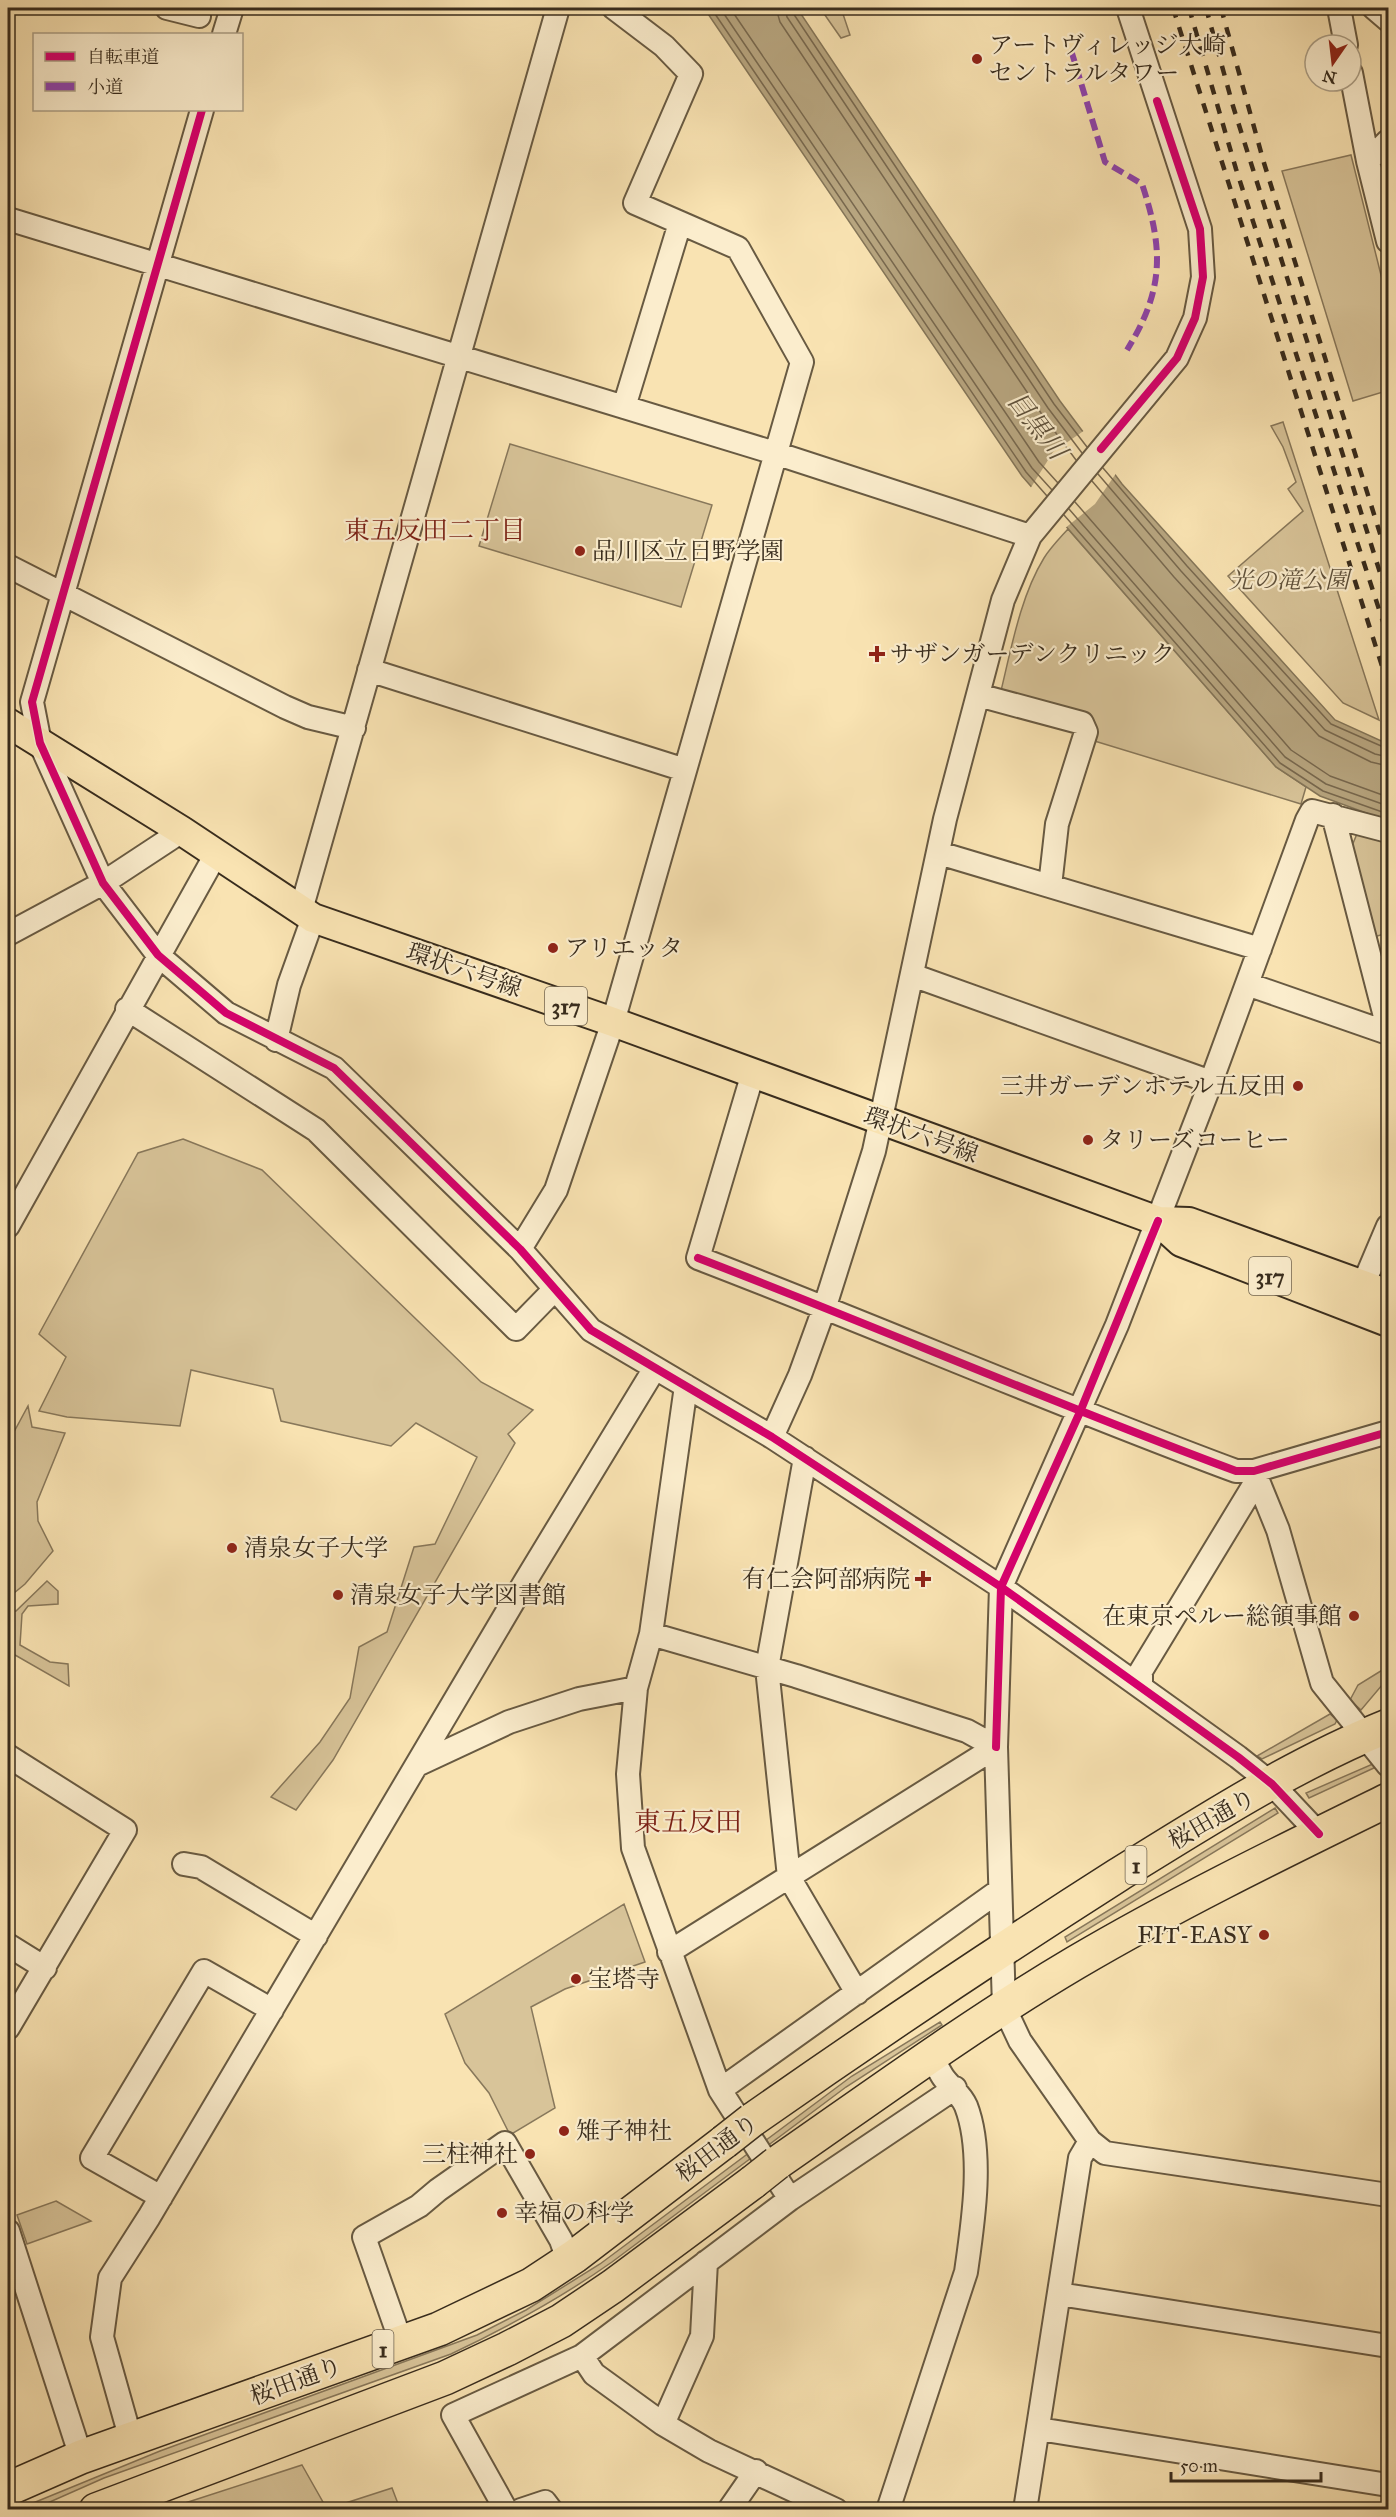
<svg xmlns="http://www.w3.org/2000/svg" width="1396" height="2517" font-family="'IM FELL Great Primer','Noto Serif JP',serif">
<style>
.green{fill:#d8c499;stroke:#88785b;stroke-width:1.5}
.water{fill:#b7a57f;stroke:#847558;stroke-width:1.5}
.pier{fill:#f9e3b2}
.lines{fill:none;stroke-linecap:round;stroke-linejoin:round}
.shore{stroke:#78684e;stroke-width:1.5}
.minor-casing{stroke:#685a42;stroke-width:26}
.major-casing{stroke:#382c1d;stroke-width:32}
.highway-casing{stroke:#382c1d;stroke-width:36}
.minor{stroke:#fbedcd;stroke-width:22}
.major{stroke:#f9e3b2;stroke-width:28}
.highway{stroke:#f9e3b2;stroke-width:33}
.rail{stroke:#382c1d;stroke-width:4.5;stroke-dasharray:10 10;stroke-linecap:butt}
.highway-bridge-casing{stroke:#382c1d;stroke-width:36;stroke-linecap:butt}
.highway-bridge{stroke:#f9e3b2;stroke-width:33}
.quiet{stroke:#8e44ad;stroke-width:6;stroke-dasharray:12 6;stroke-linecap:butt}
.cycleway-casing{stroke:#fbedcd;stroke-width:11}
.cycleway{stroke:#d6006c;stroke-width:8}
.poi-dot{fill:#8f2418;stroke:#fbedcd;stroke-width:2}
.labels{text-anchor:middle;stroke-width:4.5;stroke-linejoin:round;paint-order:stroke}
.shield{fill:#fbedcd;stroke:#726652;stroke-width:1.5}
.shield-label{font-size:22px;font-weight:bold;fill:#382c1d}
.poi-label{font-size:24px;fill:#382c1d;stroke:#fbedcd;text-anchor:start}
.park-label{font-size:24px;font-style:italic;fill:#60523c;stroke:#fbedcd}
.street-label{font-size:24px;fill:#382c1d;stroke:#fbedcd}
.water-label{font-size:26px;font-style:italic;fill:#5e503a;stroke:#fbedcd}
.neighbourhood-label{font-size:26px;fill:#7a1f14;stroke:#fbedcd}
.quarter-label{font-size:27px;fill:#7a1f14;stroke:#fbedcd}
</style>
<rect width="100%" height="100%" fill="#f9e3b2"/>
<filter id="stains"><feTurbulence type="fractalNoise" baseFrequency=".00333" numOctaves="4"/><feColorMatrix values="0 0 0 0 .2 0 0 0 0 .09 0 0 0 0 .02 0 0 0 .5 -.17"/></filter>
<radialGradient id="worn" r=".72"><stop offset=".6" stop-color="#630" stop-opacity="0"/><stop offset="1" stop-color="#630" stop-opacity=".3"/></radialGradient>
<path class="green" d="M 820,8 L 841,8 L 850,35 L 841,38 Z
M 1351,155 L 1387,299 L 1383,392 L 1353,401 L 1282,171 Z
M 1283,422 L 1379,720 L 1343,703 L 1228,576 L 1303,511 L 1288,489 L 1296,482 L 1283,447 L 1271,426 Z
M 510,444 L 712,505 L 681,607 L 479,546 Z
M 1068,529 L 1276,767 L 1306,787 L 1301,804 L 1088,739 L 1000,695 C 1011,650 1020,597 1044,558 C 1051,547 1060,538 1068,529 Z
M 1359,829 L 1388,838 L 1388,933 L 1370,938 L 1349,853 Z
M 183,1139 L 262,1170 L 481,1382 L 533,1410 L 508,1434 L 515,1443 L 333,1760 L 296,1810 L 271,1797 L 320,1742 L 350,1698 L 359,1647 L 387,1632 L 414,1547 L 435,1544 L 477,1457 L 416,1423 L 391,1446 L 281,1421 L 273,1389 L 191,1370 L 180,1426 L 67,1417 L 39,1411 L 66,1357 L 39,1334 L 138,1153 Z
M 28,1406 L 32,1427 L 65,1433 L 37,1502 L 38,1521 L 53,1551 L 25,1584 L 8,1598 L 8,1443 Z
M 47,1581 L 58,1591 L 58,1604 L 28,1606 L 22,1614 L 20,1645 L 50,1662 L 68,1664 L 69,1686 L 8,1651 L 8,1612 L 16,1611 Z
M 1384,1669 L 1388,1672 L 1388,1678 L 1361,1710 L 1350,1700 L 1358,1685 Z
M 1330,1714 L 1337,1720 L 1335,1724 L 1262,1759 L 1257,1756 Z
M 1375,1763 L 1376,1767 L 1309,1798 L 1306,1793 Z
M 1275,1808 L 1278,1813 L 1067,1942 L 1065,1937 Z
M 624,1904 L 645,1962 L 565,1989 L 531,2007 L 555,2108 L 510,2135 L 489,2093 L 465,2063 L 445,2014 Z
M 940,2022 L 942,2025 L 846,2087 L 612,2262 C 561,2298 508,2327 451,2354 L 104,2478 L 34,2509 L 16,2510 L 160,2451 L 477,2335 L 526,2310 L 600,2264 L 852,2076 Z
M 56,2201 L 91,2221 L 27,2244 L 17,2215 Z
M 302,2465 L 327,2509 L 392,2488 L 400,2509 L 182,2510 L 179,2505 Z"/>
<path class="water" d="M 704,8 L 797,8 L 1060,401 L 1122,484 L 1335,720 L 1388,744 L 1388,821 L 1320,796 L 1276,767 L 1022,476 Z"/>
<path class="pier" d="M 1085,430 L 1117,472 L 1095,504 L 1064,529 L 1030,489 L 1053,452 Z"/>
<g class="lines">
<path class="shore" d="M 711,8 L 1026,472 L 1047,496
M 720,8 L 1032,468 L 1052,490
M 730,8 L 1039,462 L 1058,483
M 776,8 L 780,22 L 1041,413 L 1076,460
M 785,8 L 787,17 L 1048,408 L 1082,453
M 792,8 L 793,13 L 1054,404 L 1087,447
M 1103,468 L 1187,566 L 1331,724 L 1388,749
M 1098,474 L 1181,571 L 1325,730 L 1375,754 L 1388,757
M 1092,481 L 1174,577 L 1319,736 L 1371,762 L 1388,766
M 1075,502 L 1291,750 L 1330,776 L 1388,797
M 1069,509 L 1285,757 L 1326,784 L 1388,806
M 1064,515 L 1280,763 L 1323,791 L 1388,814"/>
<defs>
<path id="minor" d="M 167,8 L 199,16
M 1339,8 L 1346,45
M 1374,8 L 1388,20
M 224,34 L 232,8
M 1351,73 L 1368,161
M 202,110 L 32,702 L 40,743 L 103,883 L 158,955 L 226,1013 L 334,1068 L 520,1249 L 591,1330 L 772,1437 L 1001,1587 L 1238,1757 L 1272,1784 L 1319,1834
M 1388,141 L 1368,161 L 1388,241
M 8,219 L 775,453 L 1030,536 L 1177,358 L 1195,318 L 1203,277 L 1200,229 L 1128,8
M 624,407 L 680,223
M 8,566 L 285,707 L 308,717 L 354,728
M 369,670 L 685,770
M 978,695 L 1082,723 L 1086,732 L 1057,824 L 1050,886
M 1333,815 L 1388,1028
M 1388,831 L 1312,811 L 1307,820 L 1211,1082 L 1117,1325 L 1001,1587 L 996,1747 L 1004,2007 L 1020,2041 L 1090,2141 L 1105,2153 L 1388,2195
M 939,853 L 1260,949
M 301,910 L 558,8
M 8,934 L 103,883 L 182,831
M 912,975 L 1211,1082
M 1247,984 L 1388,1033
M 127,1009 L 316,1130 L 516,1329 L 555,1289
M 276,1040 L 289,985 L 313,918
M 753,1073 L 698,1258 C 878,1327 1055,1404 1236,1471 L 1254,1471 L 1388,1432
M 8,1226 L 216,854
M 520,1249 L 556,1190 L 613,1022 L 802,362 L 738,248 L 635,203 L 691,74 L 664,46 L 614,8
M 1363,1285 L 1388,1226
M 686,1386 L 651,1634 L 636,1688 L 628,1774 L 633,1848 L 720,2090 L 790,2199
M 772,1437 L 800,1375 L 825,1306 L 874,1151 L 945,819 L 1003,600 L 1030,536
M 805,1458 L 767,1668 L 789,1877 L 857,1993
M 1254,1471 L 1278,1530 L 1322,1683 L 1388,1765
M 651,1634 L 796,1676 L 967,1731 L 996,1747
M 1141,1687 L 1141,1671 L 1257,1480
M 8,1756 L 125,1830 L 8,2028
M 417,1765 L 509,1722 L 579,1699 L 636,1688
M 184,1864 L 201,1867 L 316,1936
M 8,1945 L 45,1968
M 669,1952 L 996,1747
M 720,2090 L 1000,1890
M 161,2197 L 92,2158 L 204,1971 L 272,2010
M 8,2231 L 81,2457
M 1059,2294 L 1388,2346
M 401,2342 L 364,2237 L 419,2206 L 438,2190 L 505,2143 L 561,2240 L 568,2260
M 582,2356 L 594,2374 L 663,2424 L 702,2336 L 706,2262
M 663,2424 L 709,2451 L 836,2510
M 1039,2429 L 1388,2485
M 131,2440 L 102,2337 L 110,2278 L 149,2217 L 526,1580 L 655,1368
M 506,2510 L 453,2415 L 582,2356 L 790,2199 L 955,2088
M 521,2510 L 545,2502 L 551,2510
M 729,2510 L 756,2471
M 888,2510 L 966,2272 C 973,2223 984,2153 966,2106 C 961,2094 950,2087 943,2077 C 939,2071 936,2064 932,2057
M 1025,2510 L 1080,2158 L 1090,2141"/>
<path id="major" d="M 8,723 L 182,831 L 313,918 L 613,1022 L 1158,1221 L 1189,1222 L 1388,1294
M 1158,1221 L 1181,1242 L 1388,1322"/>
<path id="highway" d="M 752,2120 C 872,2036 994,1954 1118,1875 C 1205,1821 1294,1764 1388,1726
M 777,2163 C 875,2095 972,2024 1075,1963 C 1177,1903 1282,1852 1388,1800
M 8,2489 L 81,2457 L 439,2329 L 531,2285 L 575,2256 L 724,2142
M 96,2510 L 445,2378 L 507,2349 L 561,2321 L 613,2286 L 753,2182"/>
</defs>
<use href="#minor" class="minor-casing"/>
<use href="#major" class="major-casing"/>
<use href="#highway" class="highway-casing"/>
<use href="#minor" class="minor"/>
<use href="#major" class="major"/>
<use href="#highway" class="highway"/>
<path class="rail" d="M 1173,8 L 1388,685
M 1189,8 L 1236,169 L 1388,637
M 1206,8 L 1233,106 L 1388,598
M 1221,8 L 1264,163 L 1388,559"/>
<defs>
<path id="highway-bridge" d="M 724,2142 L 752,2120
M 753,2182 L 777,2163"/>
</defs>
<use href="#highway-bridge" class="highway-bridge-casing"/>
<use href="#highway-bridge" class="highway-bridge"/>
<path class="quiet" d="M 1071,50 L 1105,162 L 1142,184 C 1164,250 1164,290 1127,350"/>
<defs>
<path id="cycleway" d="M 202,110 L 32,702 L 40,743 L 103,883 L 158,955 L 226,1013 L 334,1068 L 520,1249 L 591,1330 L 772,1437 L 1001,1587 L 1238,1757 L 1272,1784 L 1319,1834
M 1101,449 L 1177,358 L 1195,318 L 1203,277 L 1200,229 L 1157,101
M 698,1258 C 878,1327 1055,1404 1236,1471 L 1254,1471 L 1388,1432
M 996,1747 L 1001,1587 L 1080,1412 L 1158,1221"/>
</defs>
<use href="#cycleway" class="cycleway-casing"/>
<use href="#cycleway" class="cycleway"/>
</g>
<g class="poi-dot">
<circle cx="977" cy="59" r="6"/>
<circle cx="580" cy="551" r="6"/>
<path d="M874 645h6v6h6v6h-6v6h-6v-6h-6v-6h6z"/>
<circle cx="553" cy="948" r="6"/>
<circle cx="1298" cy="1086" r="6"/>
<circle cx="1088" cy="1140" r="6"/>
<circle cx="232" cy="1548" r="6"/>
<path d="M920 1570h6v6h6v6h-6v6h-6v-6h-6v-6h6z"/>
<circle cx="338" cy="1595" r="6"/>
<circle cx="1354" cy="1616" r="6"/>
<circle cx="1264" cy="1935" r="6"/>
<circle cx="576" cy="1979" r="6"/>
<circle cx="564" cy="2131" r="6"/>
<circle cx="530" cy="2154" r="6"/>
<circle cx="502" cy="2213" r="6"/>
</g>
<g class="labels">
<g class="shield">
<rect x="545" y="987" width="42" height="38" rx="4.5"/>
<rect x="1249" y="1257" width="42" height="38" rx="4.5"/>
<rect x="1125.5" y="1846" width="21" height="38" rx="4.5"/>
<rect x="372.5" y="2330" width="21" height="38" rx="4.5"/>
</g>
<g class="shield-label">
<text x="566" y="1014">317</text>
<text x="1270" y="1284">317</text>
<text x="1136" y="1873">1</text>
<text x="383" y="2357">1</text>
</g>
<g class="poi-label">
<text x="989" y="53">アートヴィレッジ大崎<tspan x="989" dy="28">セントラルタワー</tspan></text>
<text x="592" y="559">品川区立日野学園</text>
<text x="890" y="662">サザンガーデンクリニック</text>
<text x="565" y="956">アリエッタ</text>
<text x="1286" y="1094" text-anchor="end">三井ガーデンホテル五反田</text>
<text x="1100" y="1148">タリーズコーヒー</text>
<text x="244" y="1556">清泉女子大学</text>
<text x="910" y="1587" text-anchor="end">有仁会阿部病院</text>
<text x="350" y="1603">清泉女子大学図書館</text>
<text x="1342" y="1624" text-anchor="end">在東京ペルー総領事館</text>
<text x="1252" y="1943" text-anchor="end">FIT-EASY</text>
<text x="588" y="1987">宝塔寺</text>
<text x="576" y="2139">雉子神社</text>
<text x="518" y="2162" text-anchor="end">三柱神社</text>
<text x="514" y="2221">幸福の科学</text>
</g>
<g class="park-label">
<text x="1289" y="588">光の滝公園</text>
</g>
<g class="street-label">
<text transform="translate(464 970) rotate(19)" y="8">環状六号線</text>
<text transform="translate(921 1135) rotate(20)" y="8">環状六号線</text>
<text transform="translate(1212 1819) rotate(-30)" y="8">桜田通り</text>
<text transform="translate(717 2148) rotate(-37)" y="8">桜田通り</text>
<text transform="translate(296 2381) rotate(-20)" y="8">桜田通り</text>
</g>
<g class="water-label">
<text transform="translate(1037 425) rotate(52)" y="9">目黒川</text>
</g>
<g class="neighbourhood-label">
<text x="435" y="539">東五反田二丁目</text>
</g>
<g class="quarter-label">
<text x="688" y="1831">東五反田</text>
</g>
</g>
<rect width="1396" height="2517" fill="none" stroke="#f9e3b2" stroke-width="30"/>
<rect x="9" y="9" width="1378" height="2499" fill="none" stroke="#382c1d" stroke-width="3"/>
<rect x="15" y="15" width="1366" height="2487" fill="none" stroke="#382c1d" stroke-width="1.5"/>
<rect x="33" y="33" width="210" height="78" fill="#fbedcd" stroke="#ada087" stroke-width="1.5"/>
<rect x="45" y="52" width="30" height="9" fill="#d6006c" stroke="#ada087" stroke-width="1.5"/>
<text x="87" y="63" font-size="18" fill="#382c1d">自転車道</text>
<rect x="45" y="82" width="30" height="9" fill="#8e44ad" stroke="#ada087" stroke-width="1.5"/>
<text x="87" y="93" font-size="18" fill="#382c1d">小道</text>
<g transform="translate(1333 63) rotate(194)"><circle r="28" fill="#fbedcd" stroke="#ada087" stroke-width="1.5"/>
<path d="M0-4.5L10 22L0 15L-10 22Z" fill="#8f2418"/>
<text y="-9" font-size="16" font-weight="bold" text-anchor="middle" fill="#382c1d">N</text>
</g>
<path d="M1171 2472v9h150v-9" fill="none" stroke="#382c1d" stroke-width="3"/>
<text x="1180" y="2472" font-size="18" fill="#382c1d" stroke="#fbedcd" stroke-width="4.5" paint-order="stroke">50 m</text>
<rect width="100%" height="100%" filter="url(#stains)"/>
<rect width="100%" height="100%" fill="url(#worn)"/>
</svg>
